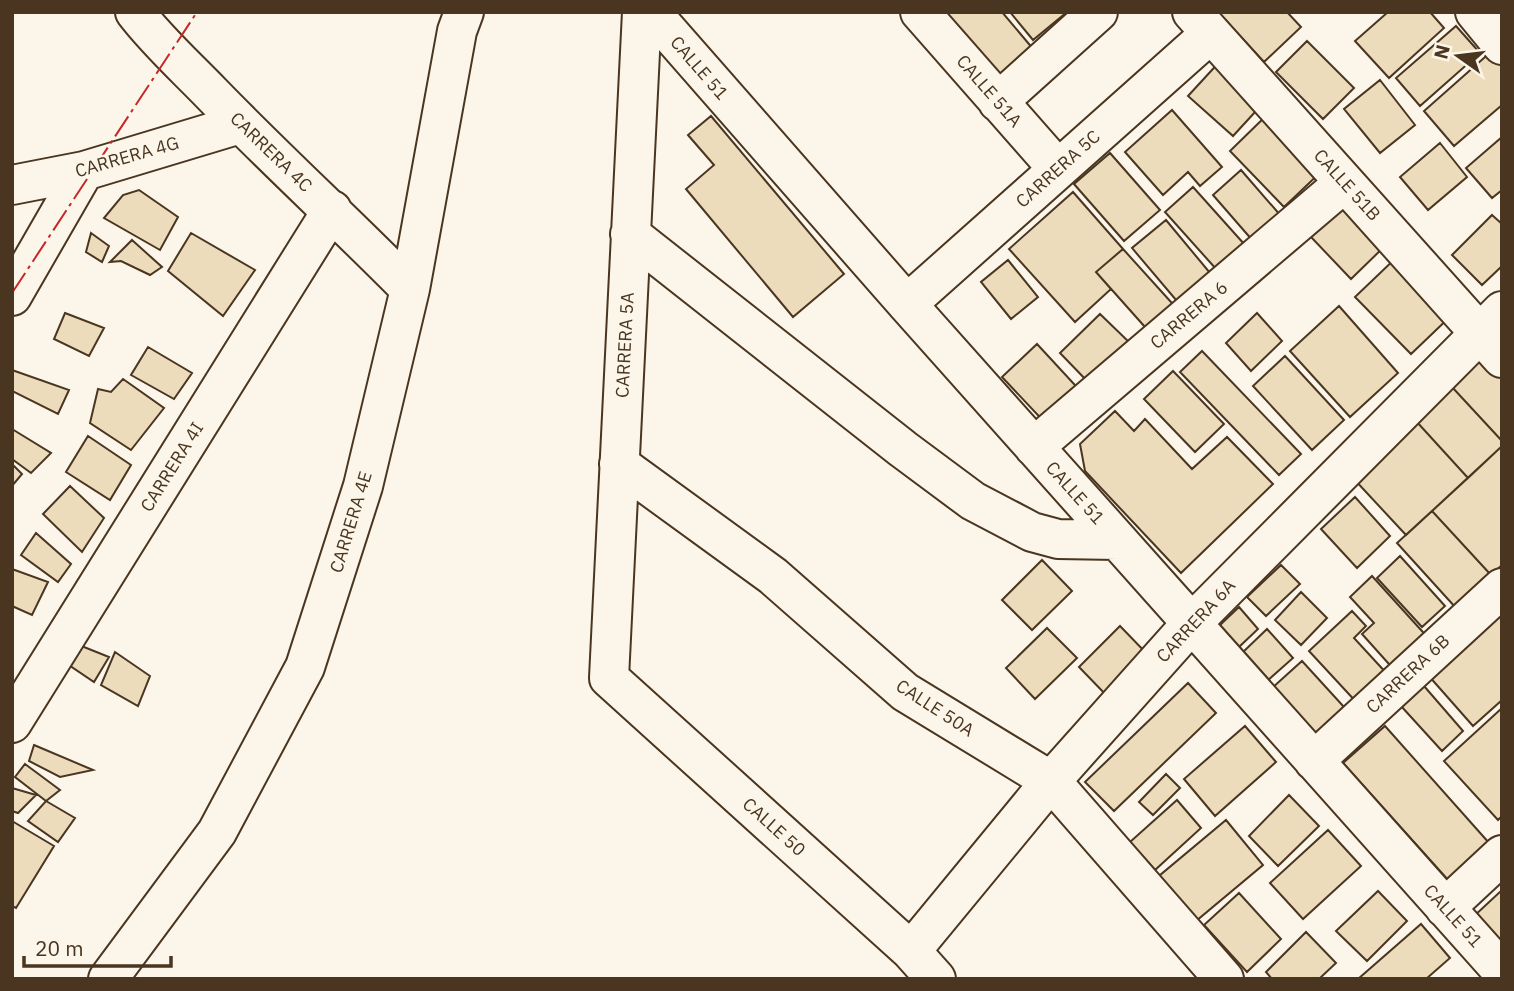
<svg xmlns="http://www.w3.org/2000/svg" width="1514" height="991" font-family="'IBM Plex Sans',sans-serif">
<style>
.building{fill:#ecdcbc;stroke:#4a3520;stroke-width:2}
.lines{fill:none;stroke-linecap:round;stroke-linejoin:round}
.minor-casing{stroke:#4a3520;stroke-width:42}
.minor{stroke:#fbf6e9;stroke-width:38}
.power{stroke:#c62828;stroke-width:2;stroke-dasharray:24 5 3.5 5;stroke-linecap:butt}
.labels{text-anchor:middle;stroke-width:5;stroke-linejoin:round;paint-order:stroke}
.street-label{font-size:18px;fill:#4a3520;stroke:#fbf6e9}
</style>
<rect width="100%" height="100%" fill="#fbf6e9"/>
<path class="building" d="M 940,12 L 1002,12 L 1034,50 L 998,81 Z
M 1010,12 L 1067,12 L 1033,40 Z
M 1218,12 L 1287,12 L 1301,27 L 1264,62 Z
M 1388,12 L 1430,12 L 1444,28 L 1389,78 L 1355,41 Z
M 1456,26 L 1480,53 L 1420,106 L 1396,78 Z
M 1307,41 L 1354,88 L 1323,119 L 1276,72 Z
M 1493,50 L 1502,60 L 1502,105 L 1454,146 L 1424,111 Z
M 1223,58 L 1267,99 L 1233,136 L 1188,96 Z
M 1380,80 L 1415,125 L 1380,153 L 1344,109 Z
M 1172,110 L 1222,167 L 1200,186 L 1188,172 L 1163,195 L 1125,152 Z
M 1271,111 L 1325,168 L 1284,207 L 1230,151 Z
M 711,116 L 844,274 L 793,317 L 686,189 L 714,165 L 688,135 Z
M 1502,137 L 1502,190 L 1492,198 L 1466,168 Z
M 1440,143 L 1467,177 L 1428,210 L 1400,177 Z
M 1110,153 L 1160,210 L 1124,241 L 1074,184 Z
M 1241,170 L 1281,216 L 1253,241 L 1213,195 Z
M 1193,187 L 1245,245 L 1217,270 L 1165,212 Z
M 139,190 L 178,217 L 160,250 L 104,218 L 123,195 Z
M 1073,192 L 1123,249 L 1096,272 L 1111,289 L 1075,322 L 1009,249 Z
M 1349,200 L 1389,242 L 1351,279 L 1311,237 Z
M 1492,215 L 1502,224 L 1502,266 L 1482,285 L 1452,255 Z
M 1166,220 L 1215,279 L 1182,307 L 1132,248 Z
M 91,233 L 109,246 L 102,262 L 86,252 Z
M 191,233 L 255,270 L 223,316 L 168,271 Z
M 132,240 L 162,267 L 150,275 L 121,261 L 110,262 Z
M 1123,249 L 1180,312 L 1153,336 L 1096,272 Z
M 1400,254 L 1456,311 L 1411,354 L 1355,297 Z
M 1008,260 L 1038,297 L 1011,319 L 981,282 Z
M 1339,306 L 1398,373 L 1350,417 L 1290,351 Z
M 65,313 L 104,328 L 89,356 L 54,339 Z
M 1257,313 L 1282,341 L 1251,371 L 1226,343 Z
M 1100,314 L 1131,344 L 1090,384 L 1060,353 Z
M 1037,344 L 1086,397 L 1051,429 L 1002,377 Z
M 148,347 L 192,373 L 174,399 L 131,375 Z
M 1202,351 L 1301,454 L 1279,475 L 1180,372 Z
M 1487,354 L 1502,370 L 1502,441 L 1452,387 Z
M 1285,356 L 1344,420 L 1312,450 L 1253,386 Z
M 12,370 L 69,390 L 58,414 L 12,391 Z
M 1173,371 L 1224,424 L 1195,452 L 1144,399 Z
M 123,379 L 164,408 L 131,450 L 90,423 L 98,389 L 111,392 Z
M 1452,387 L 1502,441 L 1502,446 L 1468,478 L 1416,421 Z
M 1115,411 L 1134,431 L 1145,419 L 1192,469 L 1227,437 L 1273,484 L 1181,573 L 1085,471 L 1080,444 Z
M 1416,421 L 1468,478 L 1406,535 L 1353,478 Z
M 12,429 L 51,453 L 31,473 L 12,459 Z
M 88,436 L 131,465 L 110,500 L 66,472 Z
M 1502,446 L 1502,565 L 1491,575 L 1432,511 Z
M 12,464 L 22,474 L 12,486 Z
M 70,486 L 104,518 L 82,552 L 43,514 Z
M 1355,497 L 1390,536 L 1357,568 L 1321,529 Z
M 1432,511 L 1491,575 L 1456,608 L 1397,543 Z
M 36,533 L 71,564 L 58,582 L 21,555 Z
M 1400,556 L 1445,606 L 1422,627 L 1377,578 Z
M 1042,560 L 1072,591 L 1032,630 L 1002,600 Z
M 1281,565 L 1300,584 L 1266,616 L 1247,597 Z
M 12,569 L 48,582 L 32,615 L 12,606 Z
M 1372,576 L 1431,641 L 1397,673 L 1362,634 L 1374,623 L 1350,597 Z
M 1301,592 L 1327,618 L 1301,645 L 1275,620 Z
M 1239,607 L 1258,629 L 1239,647 L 1219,626 Z
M 1502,608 L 1502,700 L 1473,726 L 1428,675 Z
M 1352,611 L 1366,626 L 1354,638 L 1389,676 L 1359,705 L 1309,651 Z
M 1120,626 L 1150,657 L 1109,698 L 1079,667 Z
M 1047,628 L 1077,658 L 1035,699 L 1006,668 Z
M 1267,629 L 1293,658 L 1267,681 L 1242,653 Z
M 74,643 L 109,657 L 94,682 L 60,659 Z
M 115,652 L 150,676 L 138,706 L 101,685 Z
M 1302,661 L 1344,707 L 1314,735 L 1272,688 Z
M 1188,683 L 1216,713 L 1114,811 L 1085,782 Z
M 1424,686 L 1463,731 L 1442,751 L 1401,706 Z
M 1502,708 L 1502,816 L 1498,820 L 1444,761 Z
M 1245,726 L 1276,762 L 1215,816 L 1184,779 Z
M 1385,726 L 1490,844 L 1449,881 L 1343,763 Z
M 34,745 L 93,770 L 60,777 L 29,761 Z
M 25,764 L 60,790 L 46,801 L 15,777 Z
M 1166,774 L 1180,788 L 1153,815 L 1139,802 Z
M 12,788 L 36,795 L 18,813 L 12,811 Z
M 1289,795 L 1319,826 L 1278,866 L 1249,836 Z
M 1177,800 L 1201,828 L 1155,870 L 1130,842 Z
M 46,801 L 75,818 L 58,842 L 28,821 Z
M 1226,820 L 1263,865 L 1196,921 L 1159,876 Z
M 12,821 L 54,846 L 16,908 L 12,906 Z
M 1328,830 L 1361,866 L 1303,919 L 1270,883 Z
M 1502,890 L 1502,948 L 1473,917 Z
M 1378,891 L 1407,921 L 1367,961 L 1336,931 Z
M 1239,893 L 1281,939 L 1247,972 L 1204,925 Z
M 1421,924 L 1450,958 L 1426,979 L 1358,979 Z
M 1306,932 L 1336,963 L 1319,979 L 1272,979 L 1266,972 Z"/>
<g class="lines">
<defs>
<path id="minor" d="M 135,12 C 158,42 186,67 212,94 C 276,160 345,223 410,289
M 642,12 L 609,678 L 911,951 L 936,979
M 651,12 L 907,304 L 1502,971
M 920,12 L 1058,169
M 1192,12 L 1502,358
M 1475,12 L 1502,45
M 998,102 L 1098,12
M 12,185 L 84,171 L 240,124
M 630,234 L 903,449 L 973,501 L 1032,532 L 1058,539 L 1117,540
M 12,296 L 84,171
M 907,304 L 1210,34
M 1034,447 L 1344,183
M 619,464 L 773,576 L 905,692 L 1051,781 L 1224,979
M 12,723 L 332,210
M 1314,761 L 1502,588
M 1445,908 L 1502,855
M 911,951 L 1051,781 L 1192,623 L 1502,311
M 108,979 L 217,832 L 305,667 L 363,486 L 410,289 L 457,31 L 464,12"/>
</defs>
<use href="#minor" class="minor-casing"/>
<use href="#minor" class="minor"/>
<path class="power" d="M 12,293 L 197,12"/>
</g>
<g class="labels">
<g class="street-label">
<text transform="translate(699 68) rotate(49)" y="6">CALLE 51</text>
<text transform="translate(989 91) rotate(49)" y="6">CALLE 51A</text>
<text transform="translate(271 152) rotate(44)" y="6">CARRERA 4C</text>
<text transform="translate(127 157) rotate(-16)" y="6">CARRERA 4G</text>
<text transform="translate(1058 169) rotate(-42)" y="6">CARRERA 5C</text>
<text transform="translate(1347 185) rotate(48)" y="6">CALLE 51B</text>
<text transform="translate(1189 315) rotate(-40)" y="6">CARRERA 6</text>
<text transform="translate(625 345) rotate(-87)" y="6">CARRERA 5A</text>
<text transform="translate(172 467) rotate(-58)" y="6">CARRERA 4I</text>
<text transform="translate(1075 493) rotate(48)" y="6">CALLE 51</text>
<text transform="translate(351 522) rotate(-73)" y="6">CARRERA 4E</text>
<text transform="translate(1196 621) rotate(-47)" y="6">CARRERA 6A</text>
<text transform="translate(1408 674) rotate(-43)" y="6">CARRERA 6B</text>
<text transform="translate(935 708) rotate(33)" y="6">CALLE 50A</text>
<text transform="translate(774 827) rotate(42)" y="6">CALLE 50</text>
<text transform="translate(1453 916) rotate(48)" y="6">CALLE 51</text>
</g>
</g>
<rect width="1514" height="991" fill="none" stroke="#4a3520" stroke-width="28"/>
<g transform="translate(1458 56) rotate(284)" stroke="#fbf6e9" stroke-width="5" paint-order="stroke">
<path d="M0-5L12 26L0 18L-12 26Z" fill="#4a3520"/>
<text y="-10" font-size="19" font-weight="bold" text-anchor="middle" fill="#4a3520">N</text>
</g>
<path d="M24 956v10h147v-10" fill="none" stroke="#4a3520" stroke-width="3.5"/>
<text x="35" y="956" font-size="21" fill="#4a3520" stroke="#fbf6e9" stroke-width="5" paint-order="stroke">20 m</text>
</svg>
